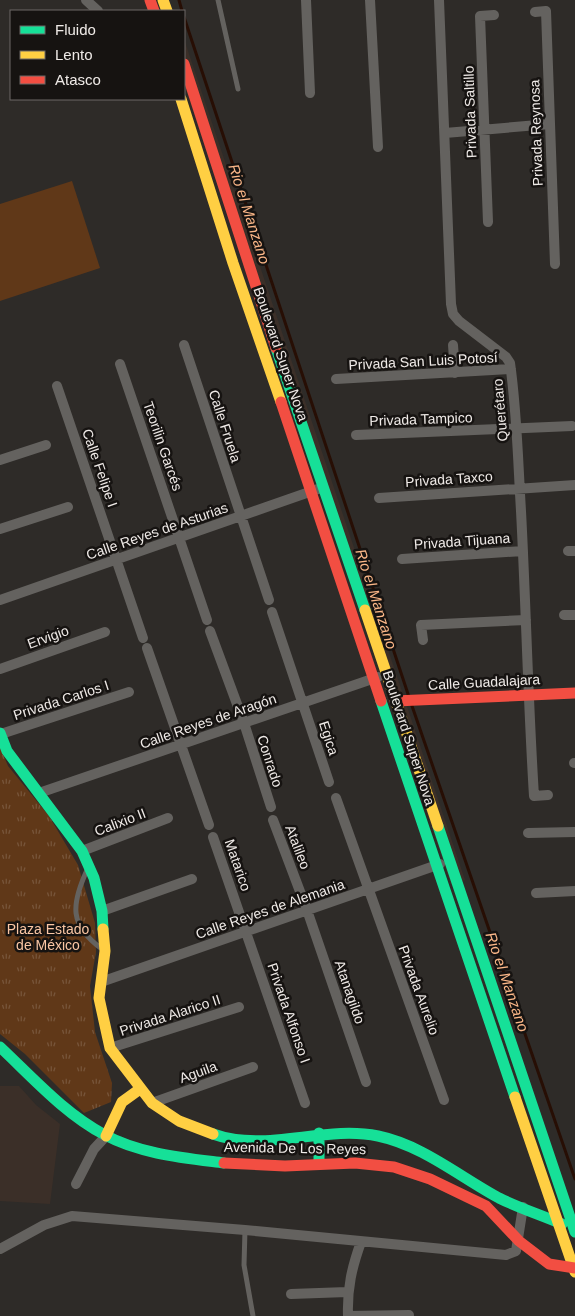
<svg xmlns="http://www.w3.org/2000/svg" width="575" height="1316" font-family="Helvetica,sans-serif">
<style>
.built{fill:#3b2f28}
.park{fill:url(#park-tufts)}
.garden{fill:#603818}
.lines{fill:none;stroke-linecap:round;stroke-linejoin:round}
.stream{stroke:#270e04;stroke-width:3}
.lane{stroke:#64625f;stroke-width:5}
.street{stroke:#64625f;stroke-width:10}
.fast{stroke:#16e098;stroke-width:11}
.slow{stroke:#ffcf43;stroke-width:11}
.jam{stroke:#f24e42;stroke-width:11}
.labels{text-anchor:middle;stroke-width:5;stroke-linejoin:round;paint-order:stroke}
.street-label{font-size:14px;fill:#efeae7;stroke:#161311}
.park-label{font-size:14px;fill:#fac6a4;stroke:#161311}
.water-label{font-size:15px;font-style:italic;fill:#fbb788;stroke:#161311}
</style>
<defs>
<pattern id="park-tufts" width="24" height="20" patternUnits="userSpaceOnUse" patternTransform="scale(1.25)"><rect width="24" height="20" fill="#603818"/><path d="M3 7l-1-3M5 7V3M7 7l1-3M15 17l-1-3M17 17v-4M19 17l1-3" fill="none" stroke="#77553a"/></pattern>
</defs>
<rect width="100%" height="100%" fill="#2e2b28"/>
<path class="built" d="M 184,39 L 465,880 L 451,885 L 184,84 Z
M 0,1086 L 19,1086 L 36,1105 L 60,1124 L 50,1204 L 0,1201 Z"/>
<path class="park" d="M 0,747 L 8,766 L 49,816 L 78,865 L 95,923 L 96,952 L 90,986 L 95,1032 L 112,1083 L 111,1102 L 84,1113 L 25,1054 L 0,1034 Z"/>
<path class="garden" d="M 72,181 L 100,268 L 0,301 L 0,204 Z"/>
<g class="lines">
<path class="stream" d="M 179,0 L 182,11
M 184,17 L 409,697
M 411,703 L 575,1179"/>
<path class="lane" d="M 218,0 L 238,89
M 87,870 C 71,905 69,925 102,949
M 245,1230 L 244,1265 L 253,1316"/>
<path class="street" d="M 86,0 L 98,11
M 306,0 L 310,93
M 370,0 L 378,147
M 439,0 L 451,304 L 453,314 L 459,321 L 506,357 L 510,363 C 517,412 518,462 521,511 C 526,606 528,701 534,796 L 548,795
M 535,12 L 546,11 L 555,264
M 445,133 L 550,124
M 488,222 L 480,16 L 494,15
M 184,345 L 269,600
M 453,345 L 455,373
M 120,364 L 207,620
M 336,379 L 511,369
M 57,386 L 143,638
M 356,435 L 572,426
M 0,460 L 46,445
M 379,498 L 575,485
M 0,529 L 68,507
M 568,551 L 575,551
M 402,559 L 523,551
M 0,600 L 318,489
M 272,612 L 329,782
M 564,615 L 575,615
M 210,631 L 244,723 L 271,807
M 423,640 L 421,625 L 526,620
M 147,648 L 209,825
M 0,669 L 105,632
M 1,734 L 129,692
M 574,763 L 575,763
M 39,793 L 378,677
M 336,798 L 444,1100
M 273,820 L 307,910 L 366,1082
M 528,833 L 575,832
M 213,837 L 305,1103
M 82,851 L 168,818
M 536,893 L 575,891
M 102,911 L 192,879
M 101,982 L 440,864
M 110,1048 L 239,1007
M 152,1103 L 253,1067
M 76,1184 L 94,1149 L 106,1136
M 0,1249 L 44,1225 L 72,1216 L 245,1230 L 506,1255 L 516,1251 L 523,1207
M 291,1294 L 347,1292
M 348,1316 C 347,1288 352,1267 361,1242
M 348,1316 L 409,1315"/>
<path class="fast" d="M 276,348 L 365,610
M 381,701 L 515,1097
M 0,733 L 7,751 L 82,851 L 94,878 L 102,911 L 103,929
M 438,826 L 575,1232
M 0,1047 C 33,1078 65,1114 105,1135 C 140,1154 185,1158 224,1163
M 319,1133 L 319,1163
M 213,1134 C 265,1153 324,1125 378,1136 C 422,1145 460,1177 499,1198 C 519,1208 541,1215 562,1224"/>
<path class="slow" d="M 163,0 L 167,11
M 181,99 L 233,263 L 281,402
M 365,610 L 438,826
M 103,929 L 105,951 L 99,998 L 110,1048 L 152,1103 L 179,1121 L 213,1134
M 515,1097 L 575,1272
M 106,1136 L 122,1102 L 140,1089"/>
<path class="jam" d="M 150,0 L 154,11
M 184,64 L 276,348
M 281,402 L 381,701
M 395,701 L 575,693
M 224,1163 L 285,1166 L 355,1163 L 394,1167 L 430,1179 L 486,1206 L 519,1241 L 549,1264 L 575,1268"/>
</g>
<g class="labels">
<g class="street-label">
<text transform="translate(470 112) rotate(-92)" y="5">Privada Saltillo</text>
<text transform="translate(536 133) rotate(-92)" y="5">Privada Reynosa</text>
<text transform="translate(281 354) rotate(71)" y="5">Boulevard Super Nova</text>
<text transform="translate(423 361) rotate(-3)" y="5">Privada San Luis Potosí</text>
<text transform="translate(500 410) rotate(-95)" y="5">Querétaro</text>
<text transform="translate(421 419) rotate(-2)" y="5">Privada Tampico</text>
<text transform="translate(225 426) rotate(72)" y="5">Calle Fruela</text>
<text transform="translate(163 446) rotate(71)" y="5">Teorilin Garcés</text>
<text transform="translate(100 468) rotate(71)" y="5">Calle Felipe I</text>
<text transform="translate(449 479) rotate(-4)" y="5">Privada Taxco</text>
<text transform="translate(157 531) rotate(-19)" y="5">Calle Reyes de Asturias</text>
<text transform="translate(462 541) rotate(-4)" y="5">Privada Tijuana</text>
<text transform="translate(48 637) rotate(-20)" y="5">Ervigio</text>
<text transform="translate(484 682) rotate(-3)" y="5">Calle Guadalajara</text>
<text transform="translate(61 700) rotate(-18)" y="5">Privada Carlos I</text>
<text transform="translate(208 721) rotate(-19)" y="5">Calle Reyes de Aragón</text>
<text transform="translate(329 738) rotate(72)" y="5">Egica</text>
<text transform="translate(409 738) rotate(72)" y="5">Boulevard Super Nova</text>
<text transform="translate(270 761) rotate(72)" y="5">Conrado</text>
<text transform="translate(120 822) rotate(-21)" y="5">Calixio II</text>
<text transform="translate(298 847) rotate(69)" y="5">Atalileo</text>
<text transform="translate(238 865) rotate(71)" y="5">Matarico</text>
<text transform="translate(270 909) rotate(-19)" y="5">Calle Reyes de Alemania</text>
<text transform="translate(419 990) rotate(70)" y="5">Privada Aurelio</text>
<text transform="translate(350 992) rotate(71)" y="5">Atanagildo</text>
<text transform="translate(289 1013) rotate(71)" y="5">Privada Alfonso I</text>
<text transform="translate(170 1015) rotate(-18)" y="5">Privada Alarico II</text>
<text transform="translate(198 1072) rotate(-20)" y="5">Aguila</text>
<text transform="translate(295 1148) rotate(1)" y="5">Avenida De Los Reyes</text>
</g>
<g class="park-label">
<text x="48" y="934">Plaza Estado<tspan x="48" dy="16">de México</tspan></text>
</g>
<g class="water-label">
<text transform="translate(249 214) rotate(72)" y="5">Rio el Manzano</text>
<text transform="translate(376 599) rotate(72)" y="5">Rio el Manzano</text>
<text transform="translate(507 982) rotate(71)" y="5">Rio el Manzano</text>
</g>
</g>
<rect x="10" y="10" width="175" height="90" fill="#161311" stroke="#6d6967"/>
<rect x="20" y="26" width="25" height="8" fill="#16e098" stroke="#6d6967"/>
<text x="55" y="35" font-size="15" fill="#efeae7">Fluido</text>
<rect x="20" y="51" width="25" height="8" fill="#ffcf43" stroke="#6d6967"/>
<text x="55" y="60" font-size="15" fill="#efeae7">Lento</text>
<rect x="20" y="76" width="25" height="8" fill="#f24e42" stroke="#6d6967"/>
<text x="55" y="85" font-size="15" fill="#efeae7">Atasco</text>
</svg>
